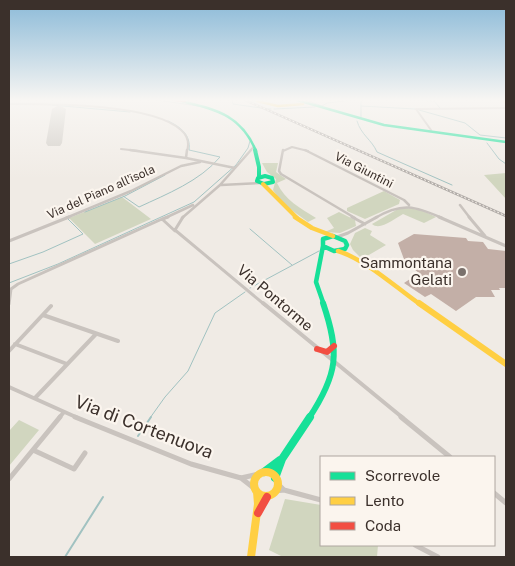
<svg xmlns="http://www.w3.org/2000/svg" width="515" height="566" font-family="'Public Sans',sans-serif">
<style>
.green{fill:#d1d6bf}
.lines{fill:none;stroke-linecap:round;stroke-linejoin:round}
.stream-far1{stroke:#a1c2c1;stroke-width:1}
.stream{stroke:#a1c2c1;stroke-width:2}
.runway{fill:#d0ccc6;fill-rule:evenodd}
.building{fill:#c3afa7}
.street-far4{stroke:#c9c3be;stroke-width:2}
.street-far3{stroke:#c9c3be;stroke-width:2.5}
.street-far2{stroke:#c9c3be;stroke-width:3}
.street-far1{stroke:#c9c3be;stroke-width:4}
.street{stroke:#c9c3be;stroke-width:5}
.fast-far4{stroke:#16e098;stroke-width:2.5}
.fast-far3{stroke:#16e098;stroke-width:4}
.fast-far2{stroke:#16e098;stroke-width:4.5}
.fast-far1{stroke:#16e098;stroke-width:6}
.fast{stroke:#16e098;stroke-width:8}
.slow-far4{stroke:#ffcf43;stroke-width:2.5}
.slow-far3{stroke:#ffcf43;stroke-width:4}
.slow-far2{stroke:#ffcf43;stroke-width:4.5}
.slow-far1{stroke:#ffcf43;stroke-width:6}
.slow{stroke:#ffcf43;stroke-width:8}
.jam-far2{stroke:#f24e42;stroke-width:2.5}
.jam-far1{stroke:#f24e42;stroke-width:6}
.jam{stroke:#f24e42;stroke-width:8}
.rail-casing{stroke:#b1aca8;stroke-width:2.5}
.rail{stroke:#fbf5ee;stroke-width:1;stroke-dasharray:2;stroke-linecap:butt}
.poi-dot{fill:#7a716c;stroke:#fbf5ee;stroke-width:2}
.labels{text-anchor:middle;stroke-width:4.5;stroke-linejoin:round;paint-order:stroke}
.far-street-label{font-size:12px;fill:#3b302b;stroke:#fbf5ee}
.poi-label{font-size:15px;fill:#3b302b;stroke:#fbf5ee;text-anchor:end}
.street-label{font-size:15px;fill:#3b302b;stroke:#fbf5ee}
.near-street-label{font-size:18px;fill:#3b302b;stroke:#fbf5ee}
</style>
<rect width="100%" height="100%" fill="#f0ebe5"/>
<path class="green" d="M 262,163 L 278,163 L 276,172 L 286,179 L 277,183 C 285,200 300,208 316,218 L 308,222 L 282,203 L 273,190 L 276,179 L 267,172 Z
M 506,173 L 506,199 L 484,175 Z
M 384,191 L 400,200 L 399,204 L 365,219 L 347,211 L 347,208 Z
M 122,197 L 151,219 L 95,244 L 69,218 Z
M 407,208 L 421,210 L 436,217 L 424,223 L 403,214 C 394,219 380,231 372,224 L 398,209 Z
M 339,212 L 355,220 L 356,226 L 340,233 L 325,232 L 334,228 L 327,218 Z
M 365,228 L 372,231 L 370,235 L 386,245 L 362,259 L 353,250 L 350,244 L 355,233 Z
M 19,420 L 39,430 L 9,466 L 9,431 Z
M 285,499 L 321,505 L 321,545 L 378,545 L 377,557 L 283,557 L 269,550 Z"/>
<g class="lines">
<path class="stream-far1" d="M 157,100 L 198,106
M 232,100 L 233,104 L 261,108
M 306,100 L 322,106 L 327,103 L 353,100
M 361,100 L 361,117
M 413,100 L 434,101 L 440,108
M 52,105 L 130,112
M 361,106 L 415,109
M 266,109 L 271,109
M 274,109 L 315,107
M 419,110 L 465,123 L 480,135 L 506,138
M 357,121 C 361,135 372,140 377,152 L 452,185
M 487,143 L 499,159 L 506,164
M 123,196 L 139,207 C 167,194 200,181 220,157 L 189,150 C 191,135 181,127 168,121
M 85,212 L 125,196 L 165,175
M 250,229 L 292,265
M 9,264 L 43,252 L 83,234 L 68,219
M 9,283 L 58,264 L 194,202 L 236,165 L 248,148 L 250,141
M 250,288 L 319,251
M 150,418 L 165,397 L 188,371 L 215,313 L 245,292"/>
<path class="stream" d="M 138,436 L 151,417
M 65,557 L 103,497"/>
<path class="runway" d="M 59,105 L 66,109 L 62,143 L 60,146 L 48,146 L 46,143 L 52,109 Z"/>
</g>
<path class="building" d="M 414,234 L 466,238 L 468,241 L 483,242 L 488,249 L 506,251 L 506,288 L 499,288 L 500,290 L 491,290 L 495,297 L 476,297 L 456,311 L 431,294 L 425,297 L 404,283 L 419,273 L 405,262 L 398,243 Z"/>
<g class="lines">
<path class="street-far4" d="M 9,104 C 49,104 152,103 181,130 C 188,136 189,144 187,151
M 431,130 L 416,109 L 506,108
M 121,149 L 139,151
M 250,151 L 254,146
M 283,151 L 292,147 L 308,151"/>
<path class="street-far3" d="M 130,150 L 186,158 L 235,168
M 283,150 L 279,171 L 281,174 L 355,218
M 305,150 L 404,200 L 409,205
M 186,158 L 187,150
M 221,185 L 259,183
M 460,205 L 470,218
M 66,218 L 131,191 L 181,166 L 200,162
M 165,218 L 193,205
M 182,218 L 220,185 L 251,150
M 375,218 C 402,202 415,206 442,218"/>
<path class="street-far2" d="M 168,217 L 162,219 L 175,231
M 183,217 L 175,230 L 265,305
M 352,217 L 365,224
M 439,217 L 506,246
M 469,217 L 485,236
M 337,237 L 348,233 L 377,217
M 9,241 L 69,217
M 9,304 L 11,289 L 18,284 L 162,219"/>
<path class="street-far1" d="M 263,303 L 403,418
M 43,315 L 118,341
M 15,344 L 67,364
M 9,351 L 51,306
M 9,387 L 78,418
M 35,398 L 96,334
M 59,418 L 64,412"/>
<path class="street" d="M 75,417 L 191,464 L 241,478 L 259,474
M 401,417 L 450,457
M 33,450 L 74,469 L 85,453
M 241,478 L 255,489
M 9,479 L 60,417
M 277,483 L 284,490
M 275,491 L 284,490 L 321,500
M 494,493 L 506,503
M 415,545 L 438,557"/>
<path class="fast-far4" d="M 253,100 L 261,100
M 297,100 L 384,125 L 506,142
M 182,101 C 217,110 241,115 256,151"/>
<path class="fast-far3" d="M 255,150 L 259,167 L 259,177
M 265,176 L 272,178 L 273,182 L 264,184 L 257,181 L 258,178 Z"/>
<path class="fast-far2" d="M 333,236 L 345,241 L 347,245 L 345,249 L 334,251 L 323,246 L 323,239 Z
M 323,246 L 316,282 L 324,305"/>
<path class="fast-far1" d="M 309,418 C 338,374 340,353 323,303"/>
<path class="fast" d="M 264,472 L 280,460
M 275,478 L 282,459 L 310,417"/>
<path class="slow-far4" d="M 503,100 L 506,103
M 257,101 L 278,106 L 303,104"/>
<path class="slow-far3" d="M 263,184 L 297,218"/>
<path class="slow-far2" d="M 295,217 L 312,228 L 333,236
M 338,251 C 368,261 395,287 421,305"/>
<path class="slow-far1" d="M 419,303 L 506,364"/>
<path class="slow" d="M254 484a12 12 0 1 1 24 0a12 12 0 1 1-24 0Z
M 251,557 L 258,504 L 257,492"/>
<path class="jam-far2" d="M 175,100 L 185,101"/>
<path class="jam-far1" d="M 317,349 L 327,352 L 334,346"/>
<path class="jam" d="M 258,513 L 267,497"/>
<defs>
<path id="rail" d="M 245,100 L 506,216"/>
</defs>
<use href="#rail" class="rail-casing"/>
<use href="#rail" class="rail"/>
</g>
<linearGradient id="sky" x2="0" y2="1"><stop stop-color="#8bbad8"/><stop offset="0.56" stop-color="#f8f6f3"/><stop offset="1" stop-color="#f8f6f3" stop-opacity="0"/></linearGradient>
<rect width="515" height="179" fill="url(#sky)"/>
<circle class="poi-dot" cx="462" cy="272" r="5"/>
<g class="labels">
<g class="far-street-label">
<text transform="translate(364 170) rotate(27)" y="4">Via Giuntini</text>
<text transform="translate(101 192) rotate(-24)" y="4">Via del Piano all'isola</text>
</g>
<g class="poi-label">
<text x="452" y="268">Sammontana<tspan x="452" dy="17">Gelati</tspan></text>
</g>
<g class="street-label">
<text transform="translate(275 298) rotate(40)" y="5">Via Pontorme</text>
</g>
<g class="near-street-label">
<text transform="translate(144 427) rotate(21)" y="6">Via di Cortenuova</text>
</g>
</g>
<rect width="515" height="566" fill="none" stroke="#3b302b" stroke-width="20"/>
<rect x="320" y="456" width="175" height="90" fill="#fbf5ee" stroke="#aea6a0"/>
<rect x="330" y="472" width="25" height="8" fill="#16e098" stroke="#aea6a0"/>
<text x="365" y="481" font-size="15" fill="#3b302b">Scorrevole</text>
<rect x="330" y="497" width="25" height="8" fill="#ffcf43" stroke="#aea6a0"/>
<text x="365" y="506" font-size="15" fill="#3b302b">Lento</text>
<rect x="330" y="522" width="25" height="8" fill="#f24e42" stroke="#aea6a0"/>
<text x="365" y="531" font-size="15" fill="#3b302b">Coda</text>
</svg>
